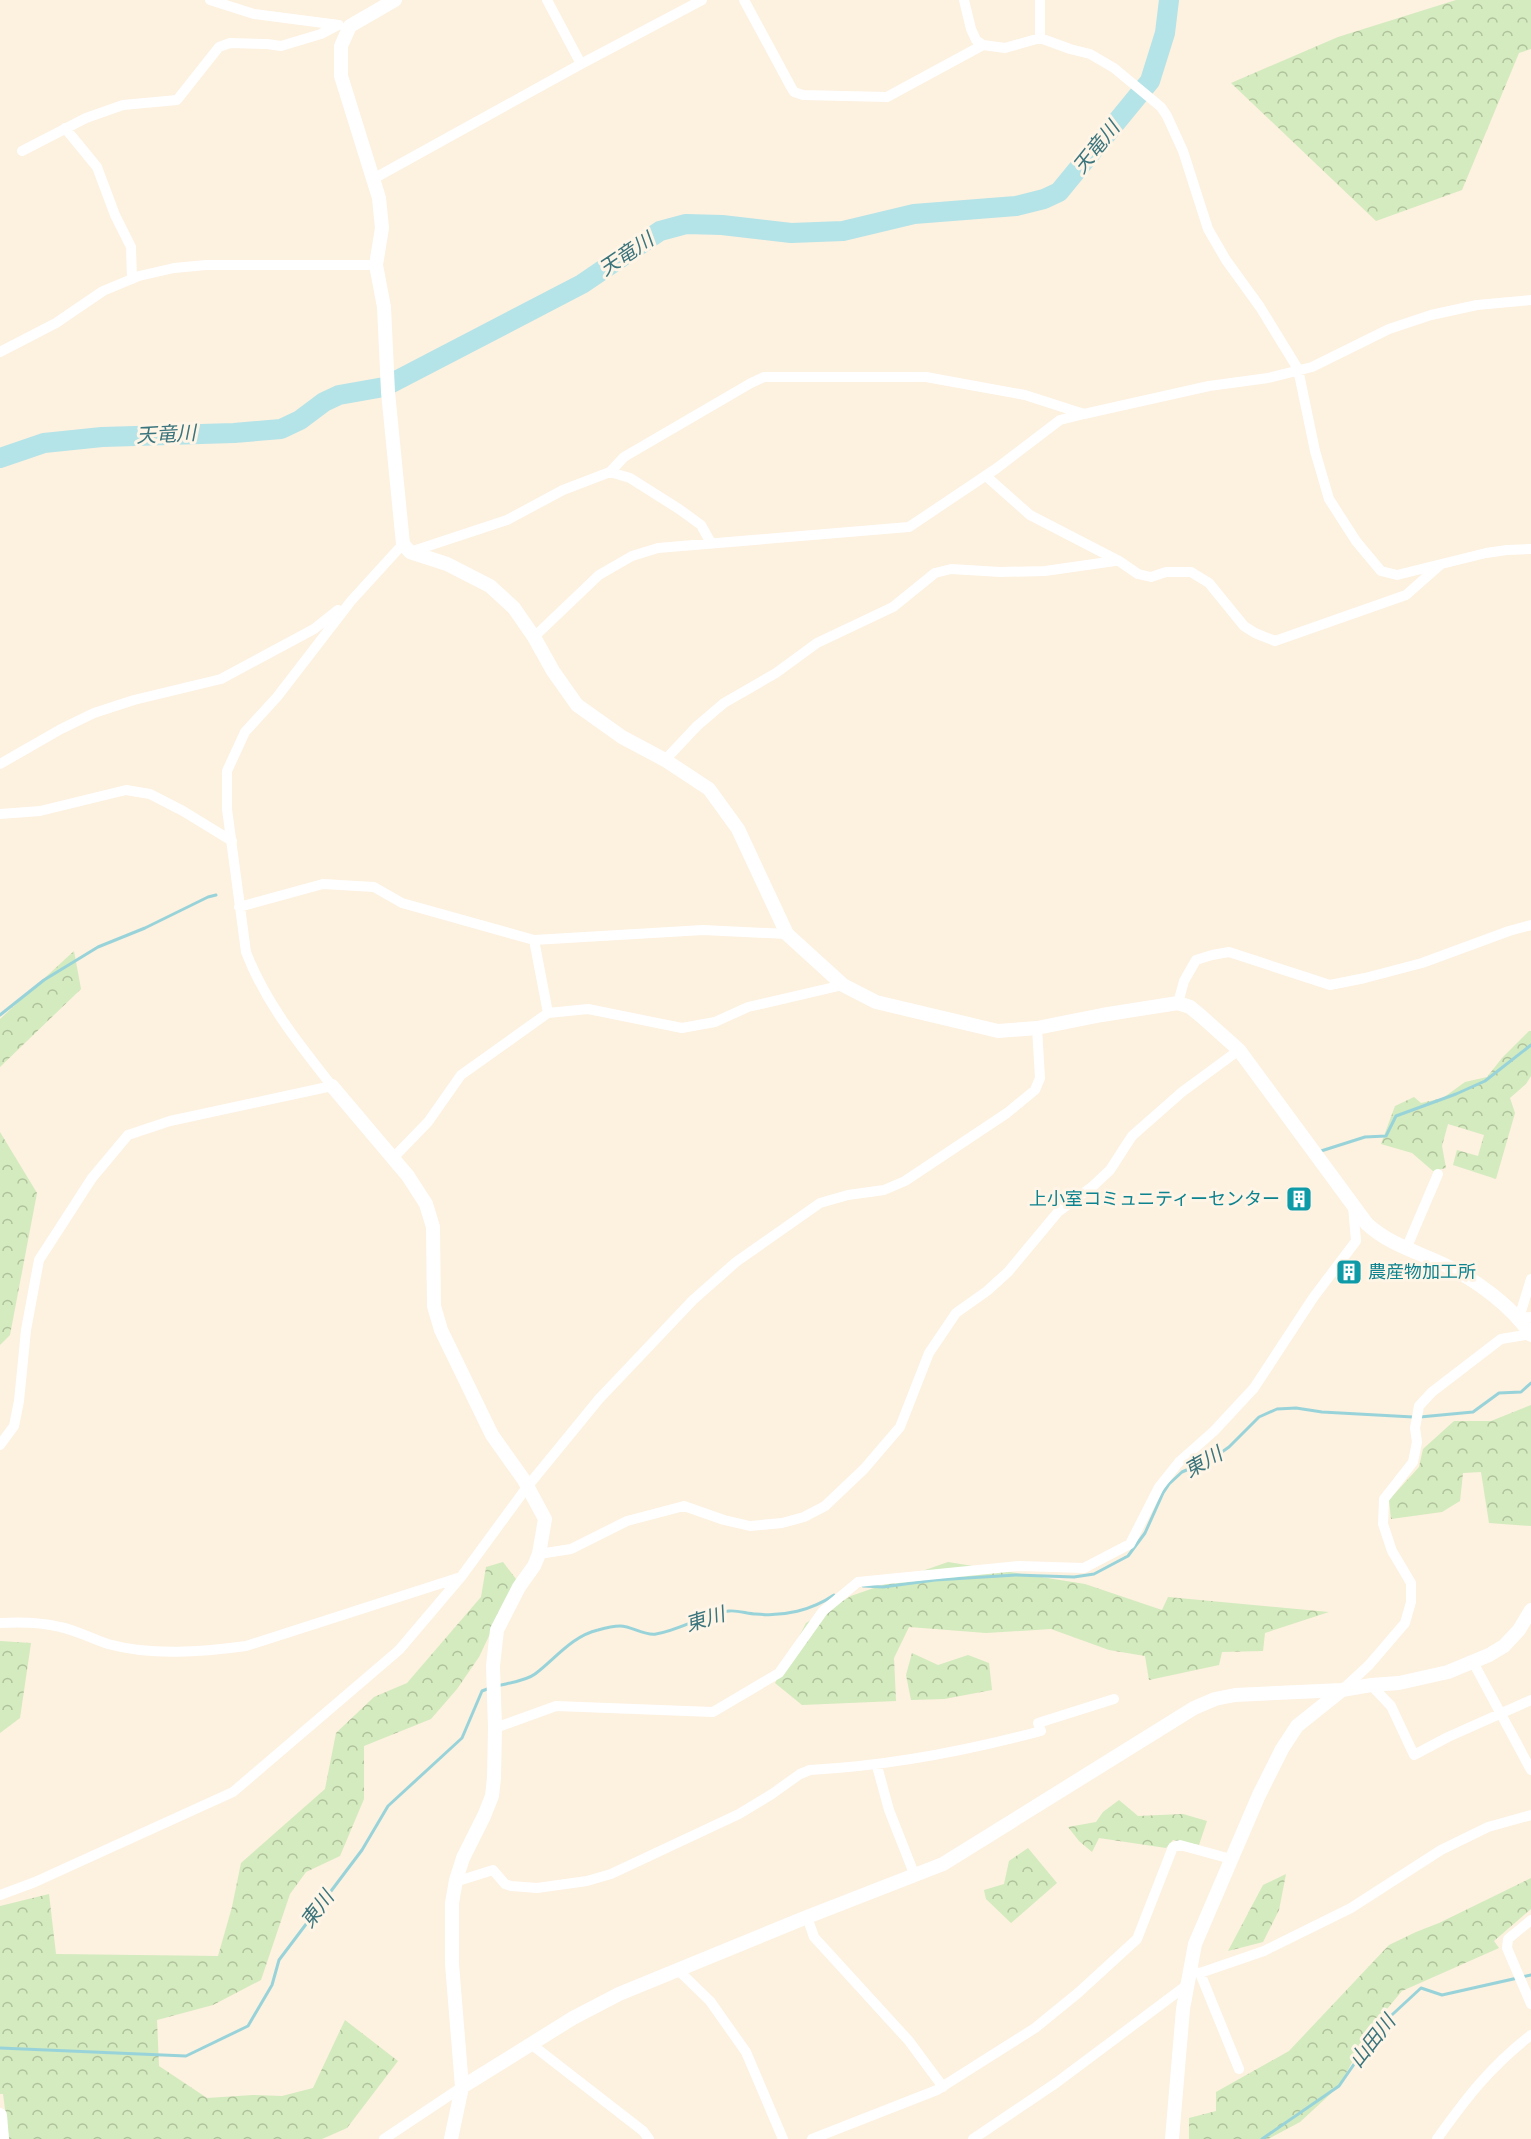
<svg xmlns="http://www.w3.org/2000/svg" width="1531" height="2139" font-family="Barlow,'Noto Sans JP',sans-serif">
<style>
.forest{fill:url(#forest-crowns)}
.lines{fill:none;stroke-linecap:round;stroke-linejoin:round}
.stream{stroke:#99d3da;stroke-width:3}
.river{stroke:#b4e3e8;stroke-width:20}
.minor{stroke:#fff;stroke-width:10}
.tertiary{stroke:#fff;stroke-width:14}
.labels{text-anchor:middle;stroke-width:6;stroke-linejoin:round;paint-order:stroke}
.culture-label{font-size:18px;fill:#0d838f;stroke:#fff5e7;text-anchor:end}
.water-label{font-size:20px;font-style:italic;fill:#3a747c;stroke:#fff5e7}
</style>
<defs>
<pattern id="forest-crowns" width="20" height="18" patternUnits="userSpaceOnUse" patternTransform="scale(1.5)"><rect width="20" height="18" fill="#d3ebbe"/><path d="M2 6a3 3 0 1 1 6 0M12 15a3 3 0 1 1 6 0" fill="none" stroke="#b0c19c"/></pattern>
</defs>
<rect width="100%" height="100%" fill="#fdf1e0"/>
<path class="forest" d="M 1456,0 L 1531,0 L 1531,49 L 1519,53 L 1462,190 L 1376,221 L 1231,83 L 1338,37 Z
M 74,951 L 81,989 L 0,1067 L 0,1019 Z
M 1529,1031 L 1531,1031 L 1531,1076 L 1526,1084 L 1510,1098 L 1515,1113 L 1496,1179 L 1453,1165 L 1457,1150 L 1478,1156 L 1484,1135 L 1448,1124 L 1442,1146 L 1446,1168 L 1433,1171 L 1412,1153 L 1381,1144 L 1395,1106 L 1414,1097 L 1421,1103 L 1443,1098 L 1465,1082 L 1487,1077 L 1502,1058 Z
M 0,1132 L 37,1193 L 10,1335 L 0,1345 Z
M 1531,1405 L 1531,1526 L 1489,1523 L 1481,1472 L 1463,1473 L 1460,1501 L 1442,1512 L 1391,1519 L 1389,1500 L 1419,1467 L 1423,1449 L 1454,1421 L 1491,1421 Z
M 503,1562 L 516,1579 L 479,1657 L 457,1689 L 431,1719 L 364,1746 L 364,1799 L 340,1856 L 306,1872 L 290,1894 L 261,1980 L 213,2005 L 157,2020 L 159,2066 L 207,2098 L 253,2095 L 282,2096 L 313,2088 L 345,2020 L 398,2061 L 347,2128 L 322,2139 L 9,2139 L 3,2094 L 0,2094 L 0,1906 L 49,1894 L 56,1954 L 218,1956 L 232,1907 L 241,1863 L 325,1789 L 336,1733 L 374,1697 L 407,1683 L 481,1597 L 486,1567 Z
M 948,1562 L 1085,1584 L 1162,1610 L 1168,1597 L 1329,1612 L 1265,1633 L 1263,1651 L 1222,1652 L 1219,1665 L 1149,1680 L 1145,1656 L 1109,1650 L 1051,1629 L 986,1633 L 909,1627 L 894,1658 L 896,1701 L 802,1705 L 775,1683 L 806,1623 L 851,1596 Z
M 0,1641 L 31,1643 L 20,1718 L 0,1733 Z
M 912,1653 L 938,1665 L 968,1655 L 989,1663 L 992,1690 L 944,1699 L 911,1700 L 906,1675 Z
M 1119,1800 L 1138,1816 L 1183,1814 L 1207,1821 L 1199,1845 L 1173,1840 L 1166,1848 L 1099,1838 L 1092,1852 L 1079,1841 L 1068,1827 L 1096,1822 L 1103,1812 Z
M 1028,1848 L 1057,1883 L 1011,1923 L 986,1899 L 984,1890 L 1004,1884 L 1009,1861 Z
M 1286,1874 L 1279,1910 L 1263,1942 L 1228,1951 L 1263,1885 Z
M 1531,1878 L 1531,1909 L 1494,1941 L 1499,1948 L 1402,1991 L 1371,2028 L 1339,2086 L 1300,2122 L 1268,2139 L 1189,2139 L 1189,2118 L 1216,2111 L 1216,2092 L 1289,2051 L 1389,1945 L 1416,1932 L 1439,1923 Z"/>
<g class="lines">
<path class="stream" d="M 0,1015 L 44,980 L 98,947 L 145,928 L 208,897 L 216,895
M 1321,1151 L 1365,1137 L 1386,1136 L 1396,1116 L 1456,1094 L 1485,1081 L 1531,1045
M 1420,1417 L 1473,1412 L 1499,1393 L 1521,1392 L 1531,1383
M 863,1586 L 883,1587 L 935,1580 L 1016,1575 L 1074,1577 L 1094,1574 L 1128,1556 L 1145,1533 L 1163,1493 L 1169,1484 L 1182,1472 L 1212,1459 L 1229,1447 L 1259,1417 L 1277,1409 L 1296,1408 L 1322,1412 L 1413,1417
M 497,1686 C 508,1683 526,1681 535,1674 C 555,1659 572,1636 598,1630 C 605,1628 614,1626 620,1626 C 632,1626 644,1636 656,1634 C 681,1630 704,1614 729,1611 C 738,1610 748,1614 756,1614 C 784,1617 812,1610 834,1595
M 0,2048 L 186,2056 L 248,2026 L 272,1985 L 279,1960 L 362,1850 L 388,1806 L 462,1738 L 482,1691 L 490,1688
M 1262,2139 L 1339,2086 L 1381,2025 L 1421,1988 L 1442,1995 L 1531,1975"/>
<path class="river" d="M 0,458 L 44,443 L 102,437 L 234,433 L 281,429 L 300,420 L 324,402 L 339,395 L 384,387 L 582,284 L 660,231 L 686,224 L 722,225 L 791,233 L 843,231 L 914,214 L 1016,206 L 1044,199 L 1059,192 L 1150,81 L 1165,33 L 1169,0"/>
<path class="minor" d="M 210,0 L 254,14 L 339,25
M 547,0 L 581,64
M 744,0 L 791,87 L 794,92 L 803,95 L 887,97 L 983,45
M 964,0 L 971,29 L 976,40 L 983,45 L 1005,48 L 1040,38 L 1070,49 L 1090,54 L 1114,68 L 1161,107 L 1167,116 L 1183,151 L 1208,229 L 1226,260 L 1260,307 L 1298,369 L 1315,451 L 1329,499 L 1356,541 L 1381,571 L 1397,575 L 1486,553 L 1507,550 L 1531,549
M 1040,0 L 1040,38
M 65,128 L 97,167 L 115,215 L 131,247 L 132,279
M 22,151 L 86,118 L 123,105 L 177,100 L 219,47 L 230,43 L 267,44 L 281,46 L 321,34 L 338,25
M 373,179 L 581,64 L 702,0
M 0,352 L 56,323 L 103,291 L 139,276 L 174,268 L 206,265 L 376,265
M 610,472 L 624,457 L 751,383 L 764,377 L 926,377 L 1025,395 L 1084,414 L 1209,386 L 1268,378 L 1312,367 L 1389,329 L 1431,315 L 1477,305 L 1531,300
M 986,476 L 1030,515 L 1119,561 L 1138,574 L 1151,577 L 1166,572 L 1191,572 L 1209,583 L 1244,626 L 1255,633 L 1275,641 L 1406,595 L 1440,565
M 410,552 L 507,520 L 563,490 L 610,472 L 630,478 L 679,509 L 701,525 L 711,543
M 534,637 L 599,575 L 632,556 L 658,548 L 909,527 L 997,468 L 1060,420 L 1084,414
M 665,760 L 697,726 L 724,703 L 776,673 L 817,643 L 893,607 L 935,573 L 951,569 L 1000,572 L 1045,571 L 1115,561
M 0,764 L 61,729 L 94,713 L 134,700 L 221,679 L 314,629 L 338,610
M 0,814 L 40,811 L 126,790 L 150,794 L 183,811 L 232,841
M 239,907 L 323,884 L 374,887 L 402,903 L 534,940 L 703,930 L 787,934
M 534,940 L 548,1013
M 1178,1003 L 1184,981 L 1196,960 L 1212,955 L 1229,952 L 1330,985 L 1365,978 L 1422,963 L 1509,931 L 1531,925
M 393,1158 L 428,1122 L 461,1075 L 548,1013 L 588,1009 L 682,1028 L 715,1022 L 748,1007 L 843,985
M 1406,1249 L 1438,1174
M 1531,1279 L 1519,1318 L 1531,1317
M 0,1445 L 14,1426 L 19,1401 L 26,1330 L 39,1260 L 92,1178 L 128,1135 L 170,1121 L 332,1086 C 299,1044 265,1002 246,952 L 227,809 L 227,771 L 245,732 L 277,697 L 351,601 L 403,544
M 539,1554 L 571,1549 L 627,1521 L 684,1506 L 724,1520 L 750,1526 L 782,1523 L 804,1517 L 825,1506 L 864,1469 L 900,1427 L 929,1353 L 956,1313 L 987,1291 L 1008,1272 L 1058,1212 L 1093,1186 L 1110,1170 L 1132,1136 L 1182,1092 L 1239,1050
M 0,1623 C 20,1622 40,1622 60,1627 C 76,1630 92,1639 108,1644 C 151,1656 202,1652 246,1646 L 461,1577
M 1473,1662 L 1531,1770
M 1371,1685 L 1391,1706 L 1414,1755 L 1448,1737 L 1531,1700
M 1342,1690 L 1369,1665 L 1405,1623 L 1411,1602 L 1411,1583 L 1392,1551 L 1383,1524 L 1384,1499 L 1413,1462 L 1417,1442 L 1415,1428 L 1419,1406 L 1432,1392 L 1501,1339 L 1531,1334
M 495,1728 L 556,1706 L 713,1712 L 779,1673 L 823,1611 L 858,1582 L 1019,1566 L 1084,1568 L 1130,1544 L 1159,1487 L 1179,1462 L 1214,1431 L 1254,1388 L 1313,1298 L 1356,1241 L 1353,1206
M 877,1766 L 889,1810 L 915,1876
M 455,1882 L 493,1870 L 505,1884 L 511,1886 L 537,1888 L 587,1881 L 611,1874 L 739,1814 L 772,1794 L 800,1774 L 810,1770 C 888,1766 966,1751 1041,1731 L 1038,1723 L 1114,1699
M 0,1895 L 35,1882 L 233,1792 L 399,1650 L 461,1577 L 527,1487 L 599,1399 L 693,1300 L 736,1262 L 820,1203 L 848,1195 L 884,1190 L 905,1181 L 1007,1113 L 1035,1090 L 1040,1078 L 1037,1028
M 807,1917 L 814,1937 L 909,2041 L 943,2087
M 1531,1920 L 1508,1939 L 1507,1948 L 1531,2004
M 677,1969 L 710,2001 L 746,2052 L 783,2139
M 1189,1971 L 1200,1973 L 1264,1951 L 1351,1908 L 1441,1850 L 1488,1827 L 1531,1815
M 1200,1973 L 1239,2069
M 531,2044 L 643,2131 L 649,2139
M 384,2139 L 462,2087
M 812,2139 L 937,2090 L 1035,2028 L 1078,1993 L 1137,1939 L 1173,1847 L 1180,1845 L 1231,1859
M 973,2139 L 1056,2083 L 1187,1985
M 1437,2139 C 1467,2097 1490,2067 1531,2035"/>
<path class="tertiary" d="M 395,0 L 350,26 L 341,46 L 341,76 L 379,198 L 382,228 L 376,265 L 384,307 L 388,392 L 403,544 L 410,552 L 447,564 L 490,586 L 514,608 L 534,637 L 553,671 L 577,705 L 622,737 L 665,760 L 709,789 L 738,829 L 787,934 L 843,985 L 876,1002 L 998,1031 L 1037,1028 L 1102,1015 L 1178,1003 L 1190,1007 L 1201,1016 L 1239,1050 L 1367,1224 C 1390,1245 1418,1252 1445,1265 C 1476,1280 1512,1306 1531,1335
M 332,1086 L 408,1176 L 426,1204 L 433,1227 L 434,1306 L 441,1330 L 492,1435 L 524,1480 L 545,1519 L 539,1554 L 534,1566 L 519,1587 L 497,1630 L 493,1666 L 495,1728 L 494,1778 L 492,1796 L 484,1816 L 463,1858 L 456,1880 L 452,1903 L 452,1964 L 462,2087 L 451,2139
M 462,2087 L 573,2018 L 619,1994 L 807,1917 L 943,1864 L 1194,1708 L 1215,1699 L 1235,1695 L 1342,1690 L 1371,1685 L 1399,1683 L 1448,1672 L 1489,1655 L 1504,1646 L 1519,1630 L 1531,1610
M 0,2115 L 2,2139
M 1172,2139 L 1183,2009 L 1195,1944 L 1259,1795 L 1282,1749 L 1297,1726 L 1342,1690"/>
</g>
<defs>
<symbol id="building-square" viewBox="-11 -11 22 22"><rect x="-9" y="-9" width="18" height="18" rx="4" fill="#0f9aa8" stroke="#fff5e7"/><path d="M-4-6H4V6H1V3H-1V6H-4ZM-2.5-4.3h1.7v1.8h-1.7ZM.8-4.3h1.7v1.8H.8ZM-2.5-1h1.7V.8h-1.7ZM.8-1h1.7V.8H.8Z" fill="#fff"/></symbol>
</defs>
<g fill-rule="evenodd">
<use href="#building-square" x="1284" y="1184" width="30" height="30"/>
<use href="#building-square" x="1334" y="1257" width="30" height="30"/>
</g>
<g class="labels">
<g class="culture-label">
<text x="1280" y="1205">上小室コミュニティーセンター</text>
<text x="1368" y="1278" text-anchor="start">農産物加工所</text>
</g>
<g class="water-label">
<text transform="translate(1096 147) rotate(-51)" y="7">天竜川</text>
<text transform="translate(626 254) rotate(-34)" y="7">天竜川</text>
<text transform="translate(166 434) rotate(-3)" y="7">天竜川</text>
<text transform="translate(1203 1462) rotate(-30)" y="7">東川</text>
<text transform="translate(705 1619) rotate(-17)" y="7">東川</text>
<text transform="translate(317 1909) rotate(-53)" y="7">東川</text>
<text transform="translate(1372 2041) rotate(-52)" y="7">山田川</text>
</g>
</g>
</svg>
